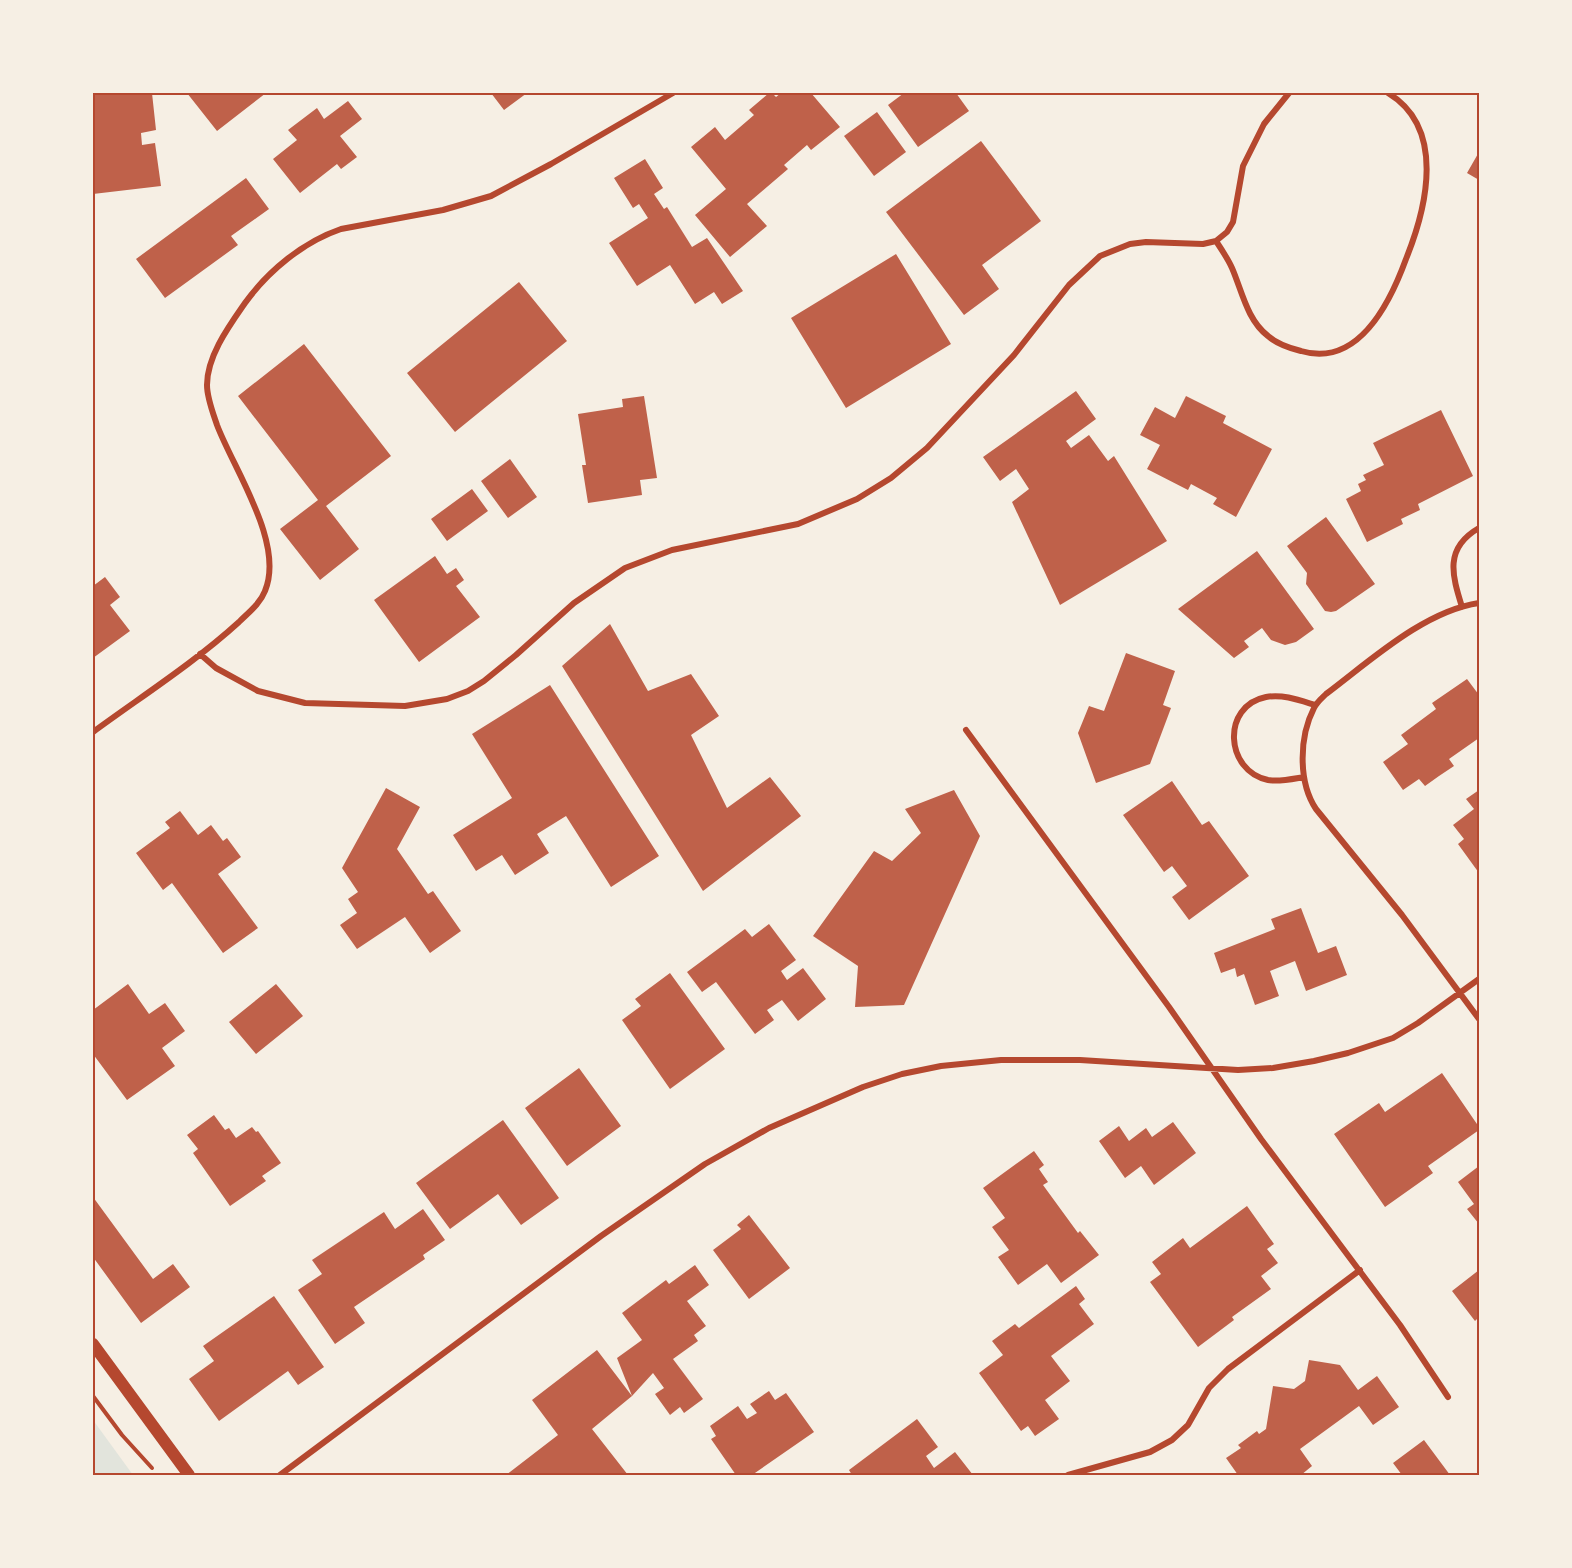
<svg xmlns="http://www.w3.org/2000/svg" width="1572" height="1568" font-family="'Sofia Sans Condensed',sans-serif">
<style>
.green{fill:#e2e4dc}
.building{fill:#bf614a}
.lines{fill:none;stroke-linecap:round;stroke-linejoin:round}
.path{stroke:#b5482f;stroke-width:4}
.minor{stroke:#b5482f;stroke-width:6}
.secondary{stroke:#b5482f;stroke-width:12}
.neatline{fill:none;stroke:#b5482f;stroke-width:2}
</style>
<rect width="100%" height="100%" fill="#f6efe4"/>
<path class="green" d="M 93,1420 L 133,1475 L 93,1475 Z"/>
<path class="building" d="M 93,93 L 152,93 L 156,130 L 141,133 L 142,145 L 155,143 L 161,186 L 93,194 Z
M 187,93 L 266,93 L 217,131 Z
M 491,93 L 527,93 L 504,110 Z
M 769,93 L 772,93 L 776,97 L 781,93 L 811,93 L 840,127 L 811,150 L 807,145 L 784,165 L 788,169 L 747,204 L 767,226 L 730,257 L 695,215 L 726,189 L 691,147 L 715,127 L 725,140 L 754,115 L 749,110 Z
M 904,93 L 956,93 L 969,111 L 918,147 L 888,105 Z
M 348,101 L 362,119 L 340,136 L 357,157 L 341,169 L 337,164 L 300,193 L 273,159 L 297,140 L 288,130 L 317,108 L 324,119 Z
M 877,112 L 906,152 L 874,176 L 844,136 Z
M 981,141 L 1041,221 L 982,265 L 999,289 L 964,315 L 886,212 Z
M 1479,152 L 1479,180 L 1467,173 Z
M 645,159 L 663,188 L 654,194 L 664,209 L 667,207 L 692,247 L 707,238 L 743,291 L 722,304 L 714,292 L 695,304 L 670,265 L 637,286 L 609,243 L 648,218 L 639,204 L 633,208 L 614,178 Z
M 246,178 L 269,209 L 231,236 L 238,245 L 165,298 L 136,259 Z
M 896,254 L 951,344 L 846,408 L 791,318 Z
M 519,282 L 567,341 L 455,432 L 407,373 Z
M 304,344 L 391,456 L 326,506 L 359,549 L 320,580 L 280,529 L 318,500 L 238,396 Z
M 1076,391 L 1096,419 L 1066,441 L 1071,448 L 1089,435 L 1108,461 L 1114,456 L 1167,541 L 1060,605 L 1012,502 L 1029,489 L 1016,469 L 1000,481 L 983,457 Z
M 644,396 L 657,478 L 640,480 L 642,495 L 588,503 L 582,465 L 586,465 L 578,414 L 623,407 L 622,399 Z
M 1186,396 L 1226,416 L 1223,423 L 1272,449 L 1236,517 L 1213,504 L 1217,498 L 1191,484 L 1188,490 L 1147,469 L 1160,445 L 1140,435 L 1155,407 L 1175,418 Z
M 1441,410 L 1473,476 L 1418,504 L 1420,510 L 1401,519 L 1403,524 L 1367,542 L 1346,499 L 1361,491 L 1358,484 L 1366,480 L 1363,475 L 1384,465 L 1373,443 Z
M 510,459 L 537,497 L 508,518 L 481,481 Z
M 472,489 L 488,511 L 447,541 L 431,519 Z
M 1326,517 L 1375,584 L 1336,611 L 1331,612 L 1325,611 L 1306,584 L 1307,573 L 1287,546 Z
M 1257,551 L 1314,629 L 1296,642 L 1285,645 L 1271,640 L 1262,628 L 1244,641 L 1249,647 L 1234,658 L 1178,609 Z
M 435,556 L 447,574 L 456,568 L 464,580 L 456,586 L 480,617 L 419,662 L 374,600 Z
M 105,577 L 120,597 L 110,605 L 130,631 L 93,658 L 93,586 Z
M 610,624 L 648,691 L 691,674 L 719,716 L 691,735 L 727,808 L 770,777 L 801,816 L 703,891 L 562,666 Z
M 1126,653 L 1175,671 L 1163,705 L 1171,708 L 1150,764 L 1096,783 L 1078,733 L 1089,706 L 1104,711 Z
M 1467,679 L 1479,695 L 1479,738 L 1449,759 L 1454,766 L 1439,776 L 1425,786 L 1419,779 L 1403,790 L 1383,762 L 1408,744 L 1401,735 L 1436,709 L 1432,703 Z
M 550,685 L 659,856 L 611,887 L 566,816 L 537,834 L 549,853 L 515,875 L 502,855 L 476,871 L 453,835 L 512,798 L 472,734 Z
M 1172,781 L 1202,825 L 1209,821 L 1249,876 L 1189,920 L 1172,897 L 1187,886 L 1172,866 L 1164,872 L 1123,815 Z
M 386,788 L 420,807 L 397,849 L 428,894 L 433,891 L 461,931 L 430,953 L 405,917 L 357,949 L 340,925 L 357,913 L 348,899 L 358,892 L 342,868 Z
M 954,790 L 980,836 L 904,1005 L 855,1007 L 858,966 L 813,936 L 874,851 L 892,861 L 921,833 L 905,809 Z
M 1479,790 L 1479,873 L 1458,844 L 1464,839 L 1453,825 L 1474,809 L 1466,799 Z
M 180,811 L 198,835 L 211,825 L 223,841 L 227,838 L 241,857 L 218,874 L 258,928 L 223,953 L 172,883 L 163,890 L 136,853 L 170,828 L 165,822 Z
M 1301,908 L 1318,953 L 1336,946 L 1347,975 L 1306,991 L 1295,961 L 1270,971 L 1279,996 L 1255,1005 L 1244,974 L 1237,977 L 1235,968 L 1221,973 L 1214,953 L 1275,929 L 1271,919 Z
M 769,924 L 796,960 L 781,971 L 787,980 L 803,968 L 826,999 L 798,1021 L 782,1000 L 767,1010 L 774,1020 L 755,1034 L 716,982 L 702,992 L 687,972 L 745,929 L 752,937 Z
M 670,973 L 725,1049 L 670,1089 L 622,1020 L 641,1006 L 635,999 Z
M 128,984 L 149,1014 L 165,1003 L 185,1031 L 162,1048 L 175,1066 L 127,1100 L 93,1054 L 93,1010 Z
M 276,984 L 303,1016 L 256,1054 L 229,1022 Z
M 579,1068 L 621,1126 L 567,1166 L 525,1108 Z
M 1442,1073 L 1479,1127 L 1479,1130 L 1428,1166 L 1433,1173 L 1385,1207 L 1334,1134 L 1379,1103 L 1385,1112 Z
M 214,1115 L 225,1130 L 229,1128 L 236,1138 L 252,1127 L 256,1132 L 258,1131 L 281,1163 L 262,1176 L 266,1181 L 230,1206 L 193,1153 L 198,1149 L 187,1135 Z
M 503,1120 L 559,1198 L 521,1225 L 498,1194 L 450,1229 L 416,1183 Z
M 1173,1122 L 1196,1153 L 1154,1185 L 1141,1166 L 1125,1178 L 1099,1141 L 1119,1126 L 1129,1141 L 1146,1128 L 1152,1137 Z
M 1034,1151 L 1044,1165 L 1039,1169 L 1048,1182 L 1043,1185 L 1078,1233 L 1080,1231 L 1099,1255 L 1061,1283 L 1047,1264 L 1018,1285 L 998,1257 L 1009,1250 L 992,1227 L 1005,1218 L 983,1188 Z
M 1479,1166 L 1479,1224 L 1467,1209 L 1474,1204 L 1458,1182 Z
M 93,1197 L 153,1279 L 173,1264 L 190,1287 L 141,1323 L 93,1257 Z
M 1247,1206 L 1274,1244 L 1267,1249 L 1278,1263 L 1261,1276 L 1271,1289 L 1232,1317 L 1234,1320 L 1198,1347 L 1150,1282 L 1161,1274 L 1152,1262 L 1183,1238 L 1190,1248 Z
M 423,1209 L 445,1240 L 423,1255 L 425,1259 L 354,1307 L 365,1323 L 335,1344 L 298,1290 L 322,1274 L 312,1260 L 384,1212 L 395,1229 Z
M 749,1215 L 790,1268 L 749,1299 L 713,1250 L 741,1229 L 737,1225 Z
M 695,1265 L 709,1285 L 687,1301 L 706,1326 L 694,1335 L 698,1341 L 673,1359 L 703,1399 L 684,1413 L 680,1407 L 670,1415 L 655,1394 L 664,1388 L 653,1373 L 632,1396 L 617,1358 L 642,1340 L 622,1313 L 666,1280 L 669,1284 Z
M 1479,1270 L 1479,1317 L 1475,1321 L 1452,1291 Z
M 1076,1286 L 1085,1299 L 1079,1304 L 1094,1324 L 1051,1356 L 1070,1381 L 1045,1400 L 1059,1419 L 1035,1436 L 1028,1426 L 1021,1431 L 979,1373 L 1003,1355 L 992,1341 L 1015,1324 L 1019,1328 Z
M 274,1296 L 324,1367 L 298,1385 L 288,1371 L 219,1421 L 189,1379 L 214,1361 L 203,1346 Z
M 597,1350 L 632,1396 L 592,1429 L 628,1475 L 506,1475 L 558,1435 L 532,1400 Z
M 1309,1360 L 1340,1365 L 1358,1390 L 1377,1376 L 1399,1407 L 1373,1425 L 1359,1406 L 1300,1449 L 1312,1466 L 1301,1475 L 1238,1475 L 1226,1458 L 1241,1448 L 1238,1445 L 1257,1431 L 1259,1434 L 1266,1429 L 1273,1386 L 1294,1389 L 1305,1381 Z
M 769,1391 L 775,1400 L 786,1393 L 814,1432 L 752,1475 L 736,1475 L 711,1439 L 716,1436 L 710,1426 L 738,1406 L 747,1419 L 757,1413 L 750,1404 Z
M 917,1419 L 938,1447 L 926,1456 L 934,1468 L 955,1452 L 973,1475 L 852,1475 L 849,1470 Z
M 1424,1440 L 1450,1475 L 1402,1475 L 1393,1463 Z"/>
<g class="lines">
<path class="path" d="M 93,1396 L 122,1435 L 152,1468"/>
<path class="minor" d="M 1216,241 C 1222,250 1228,259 1232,268 C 1242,291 1247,320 1268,336 C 1277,344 1289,348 1301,351 C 1358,368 1390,303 1406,259 C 1427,207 1446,128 1388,93
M 1479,603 C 1424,611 1370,661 1326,694 C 1322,698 1317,702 1314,708 C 1299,737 1298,782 1316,809 L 1402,915 L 1479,1019
M 1462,607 C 1452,575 1444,548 1479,528
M 200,654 L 216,668 L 258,691 L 305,703 L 405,706 L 447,699 L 468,691 L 484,681 L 516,655 L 574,603 L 625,568 L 672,550 L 798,524 L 857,499 L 891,478 L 927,448 L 1014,355 L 1069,285 L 1100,256 L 1130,244 L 1146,242 L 1203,244 L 1216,241 L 1227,232 L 1233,222 L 1243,166 L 1264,124 L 1289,93
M 966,730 L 1169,1007 L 1261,1139 L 1400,1325 L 1448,1397
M 93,732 C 142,696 194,663 239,622 C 248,613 260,604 265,591 C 285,543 234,470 217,425 C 213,413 207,398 207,385 C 207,356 229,326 245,303 C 268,271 303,242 341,229 L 443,210 L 491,196 L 551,164 L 673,93
M 1304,777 C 1292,779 1279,782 1268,780 C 1225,771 1221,706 1266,697 C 1283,694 1299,700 1315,705
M 280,1475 L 601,1236 L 705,1164 L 769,1128 L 863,1087 L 902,1074 L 941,1066 L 1001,1060 L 1080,1060 L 1238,1070 L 1273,1068 L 1314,1061 L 1348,1053 L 1393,1038 L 1418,1023 L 1479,979
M 1068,1475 L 1150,1452 L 1172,1440 L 1188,1425 L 1209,1388 L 1228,1369 L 1360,1270"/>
<path class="secondary" d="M 93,1344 L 189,1475"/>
</g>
<rect width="1572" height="1568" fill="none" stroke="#f6efe4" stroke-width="189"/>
<rect x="94" y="94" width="1384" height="1380" class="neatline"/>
</svg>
